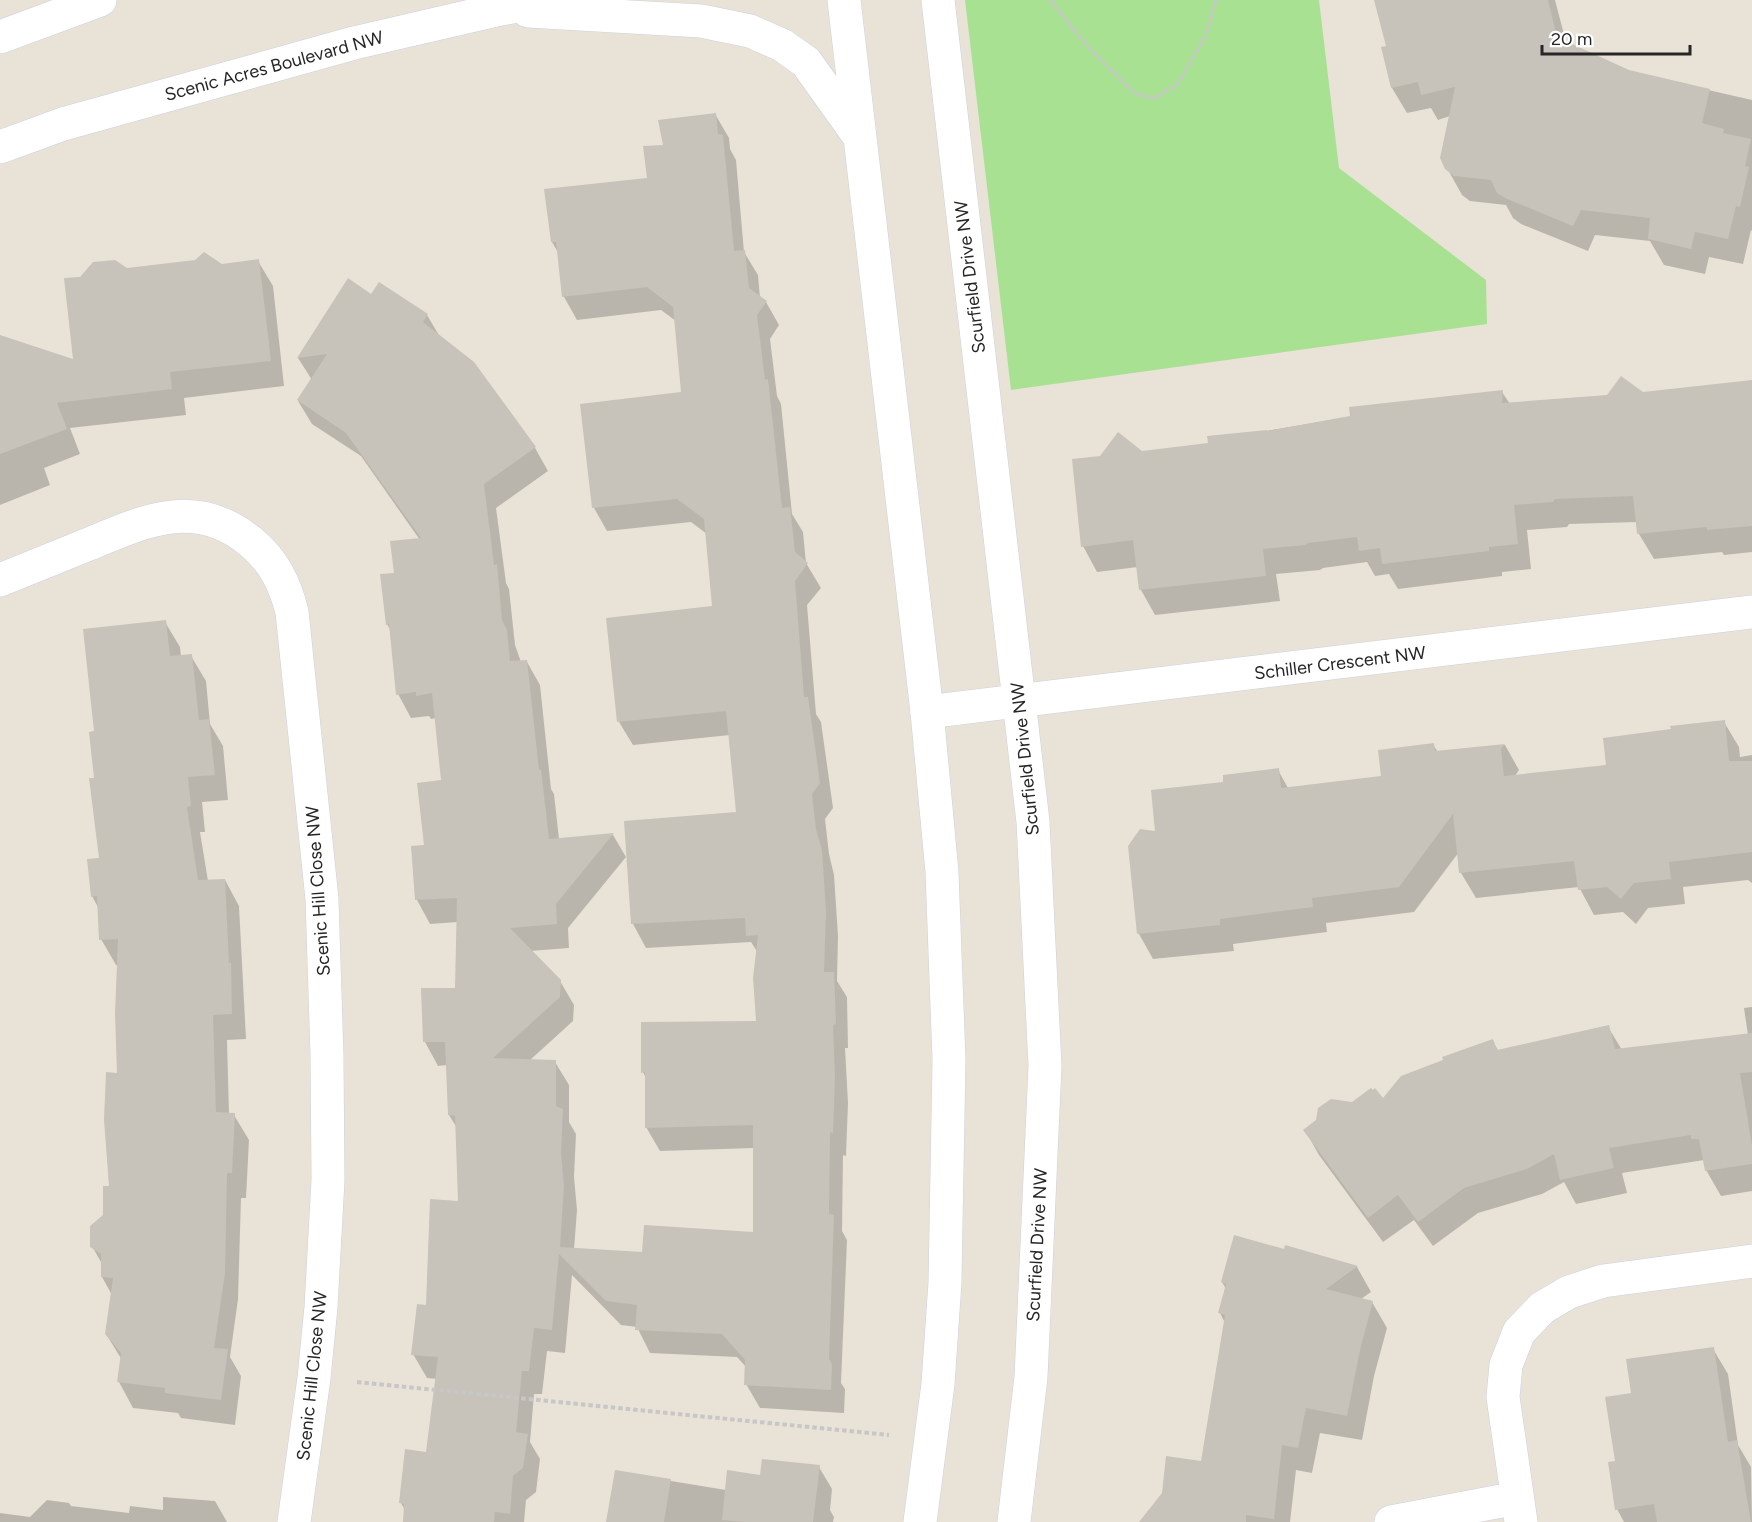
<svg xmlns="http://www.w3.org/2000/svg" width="1752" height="1522" font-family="Figtree,sans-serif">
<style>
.green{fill:#a9e193}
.shadow{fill:#0003}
.building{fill:#c7c2ba}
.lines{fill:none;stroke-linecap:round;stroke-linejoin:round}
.street-casing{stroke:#cdcfe0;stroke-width:34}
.secondary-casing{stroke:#cdcfe0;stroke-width:34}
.path{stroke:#c7c7c7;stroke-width:4;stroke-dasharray:4.5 3;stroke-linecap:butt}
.street{stroke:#fff;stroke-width:33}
.secondary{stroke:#fff;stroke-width:33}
.labels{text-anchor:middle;stroke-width:4.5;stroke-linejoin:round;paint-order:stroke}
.street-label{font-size:18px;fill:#262626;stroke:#fff}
</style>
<rect width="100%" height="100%" fill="#e9e3d7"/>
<path class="green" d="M 965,0 L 1319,0 L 1339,168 L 1486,280 L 1487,324 L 1011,390 Z"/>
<path class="shadow" d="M 1376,0 L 1555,0 L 1566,42 L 1629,72 L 1752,100 L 1752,231 L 1751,230 L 1743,264 L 1709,257 L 1705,274 L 1664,265 L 1650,241 L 1595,235 L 1588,251 L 1521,224 L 1513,218 L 1506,205 L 1470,201 L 1462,195 L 1447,168 L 1450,116 L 1438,120 L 1431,108 L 1407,113 L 1392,88 L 1383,49 L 1388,48 Z
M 715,114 L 729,138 L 730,149 L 736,160 L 744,252 L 758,275 L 760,298 L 766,302 L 779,325 L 770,339 L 777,396 L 781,404 L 792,514 L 803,532 L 806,563 L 821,588 L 807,605 L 816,714 L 821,722 L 833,808 L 825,819 L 829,854 L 834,875 L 838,936 L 837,981 L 847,997 L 848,1048 L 845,1048 L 848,1103 L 846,1156 L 843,1155 L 842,1231 L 847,1240 L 841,1383 L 845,1389 L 844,1413 L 760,1408 L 746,1384 L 747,1368 L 737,1357 L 650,1353 L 637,1327 L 621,1325 L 572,1275 L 565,1353 L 547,1351 L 542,1394 L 534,1394 L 530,1442 L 540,1459 L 536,1492 L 526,1500 L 524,1522 L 404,1522 L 405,1510 L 401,1503 L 427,1454 L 437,1379 L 427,1378 L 413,1354 L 460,1202 L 457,1128 L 449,1115 L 447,1065 L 438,1066 L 425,1042 L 423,990 L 456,990 L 458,922 L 430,924 L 417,900 L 413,847 L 426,846 L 442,782 L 436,718 L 431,719 L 429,716 L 411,718 L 398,694 L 391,631 L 387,624 L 395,574 L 420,540 L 361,456 L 312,424 L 298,401 L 312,380 L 298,358 L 372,296 L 427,315 L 440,337 L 473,363 L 535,448 L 548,471 L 496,508 L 506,583 L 509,589 L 515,645 L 521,662 L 527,662 L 540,685 L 551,789 L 554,794 L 559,839 L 613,835 L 626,857 L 568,928 L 569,948 L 530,951 L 560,981 L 574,1005 L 573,1021 L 529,1061 L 555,1062 L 569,1085 L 569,1122 L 576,1134 L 574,1177 L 577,1210 L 574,1250 L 644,1253 L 755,1233 L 755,1148 L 660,1151 L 646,1127 L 646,1078 L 643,1072 L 757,1022 L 758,953 L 751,942 L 646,948 L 633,924 L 626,823 L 738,813 L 730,735 L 633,745 L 619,722 L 714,608 L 707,534 L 691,522 L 607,531 L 594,508 L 683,393 L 676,321 L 661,310 L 577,320 L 564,297 L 559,254 L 552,242 L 546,191 L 649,180 L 664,146 Z
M 258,261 L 273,286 L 284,386 L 184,398 L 186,415 L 70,428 L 80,454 L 44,468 L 50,485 L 0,505 L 0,344 L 75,362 L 126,269 L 222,266 Z
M 1752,389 L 1752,552 L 1724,555 L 1722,552 L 1654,559 L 1639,534 L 1638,522 L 1569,524 L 1567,527 L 1527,530 L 1531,569 L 1502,572 L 1502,576 L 1398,589 L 1389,574 L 1375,576 L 1367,562 L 1323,568 L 1320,570 L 1276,574 L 1280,601 L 1155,615 L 1141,590 L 1138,567 L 1097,572 L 1083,546 L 1142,453 L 1209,444 L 1266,431 L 1502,392 L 1510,404 L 1642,394 Z
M 165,622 L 180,647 L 181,657 L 191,656 L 206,681 L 210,724 L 223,746 L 228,800 L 202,802 L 205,832 L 200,832 L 208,881 L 225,880 L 239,906 L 246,1039 L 227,1040 L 229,1114 L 234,1115 L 249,1140 L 246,1198 L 241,1198 L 238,1299 L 230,1357 L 241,1376 L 235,1425 L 181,1418 L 178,1413 L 133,1408 L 119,1382 L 122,1360 L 106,1334 L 112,1295 L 102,1277 L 102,1264 L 92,1246 L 105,1215 L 111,1188 L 118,1074 L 119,965 L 116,965 L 101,939 L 99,909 L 92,896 L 100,859 L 95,779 L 96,733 Z
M 1724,722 L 1739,747 L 1740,757 L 1752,755 L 1752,883 L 1748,880 L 1683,887 L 1685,904 L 1648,908 L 1636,924 L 1623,912 L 1594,915 L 1579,887 L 1476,898 L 1461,873 L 1459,852 L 1414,912 L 1326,923 L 1327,932 L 1233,944 L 1234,951 L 1153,959 L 1139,934 L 1157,833 L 1225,783 L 1278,770 L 1288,788 L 1383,778 L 1433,745 L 1438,752 L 1505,745 L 1519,770 L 1515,776 L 1608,766 Z
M 1752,1007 L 1752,1191 L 1721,1196 L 1706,1170 L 1704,1160 L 1622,1173 L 1627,1193 L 1576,1204 L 1564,1182 L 1542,1194 L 1478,1213 L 1433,1246 L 1414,1220 L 1383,1242 L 1319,1155 L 1305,1130 L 1353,1103 L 1383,1100 L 1492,1040 L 1499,1052 L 1608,1027 L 1622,1050 L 1748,1035 L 1744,1008 Z
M 1286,1247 L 1357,1267 L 1371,1292 L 1361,1299 L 1372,1302 L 1387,1328 L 1374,1376 L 1362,1440 L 1320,1433 L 1312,1473 L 1296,1470 L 1290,1522 L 1161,1522 L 1202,1462 L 1225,1323 L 1220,1313 L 1226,1289 L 1222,1282 L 1285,1250 Z
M 1713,1349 L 1728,1374 L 1738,1445 L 1751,1467 L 1752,1522 L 1624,1522 L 1617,1509 L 1616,1462 L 1633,1394 Z
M 819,1467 L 832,1489 L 830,1510 L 834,1517 L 833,1522 L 609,1522 L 616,1472 L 726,1490 L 761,1476 Z
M 163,1497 L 215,1501 L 227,1522 L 0,1522 L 0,1513 L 30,1517 L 47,1500 L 69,1503 L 71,1506 L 129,1513 L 130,1506 L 163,1510 Z"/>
<path class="building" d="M 1374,0 L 1548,0 L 1557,37 L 1629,70 L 1710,89 L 1702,123 L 1724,129 L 1723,133 L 1751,139 L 1745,166 L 1749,167 L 1740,207 L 1736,206 L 1728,239 L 1695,232 L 1691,249 L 1648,239 L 1650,218 L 1581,210 L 1573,226 L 1505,198 L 1497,193 L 1491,180 L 1454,176 L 1445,169 L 1440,158 L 1455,87 L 1421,95 L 1418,82 L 1391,88 L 1381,47 L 1386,46 Z
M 716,113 L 718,134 L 723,135 L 734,251 L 745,250 L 749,288 L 767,301 L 757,315 L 765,380 L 768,379 L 782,508 L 790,507 L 795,552 L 808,563 L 795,581 L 804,697 L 808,697 L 820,783 L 812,794 L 816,829 L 822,850 L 826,912 L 824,972 L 834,972 L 836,1024 L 833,1025 L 835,1078 L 833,1133 L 830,1132 L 829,1214 L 834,1215 L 829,1359 L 832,1364 L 831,1390 L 744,1385 L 745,1360 L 722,1334 L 635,1330 L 637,1305 L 606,1301 L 559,1254 L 552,1330 L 534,1328 L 529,1371 L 522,1371 L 516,1432 L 528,1434 L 523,1468 L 513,1476 L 510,1514 L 495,1512 L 494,1522 L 403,1522 L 404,1504 L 399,1503 L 405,1449 L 426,1452 L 438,1357 L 411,1355 L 417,1304 L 426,1305 L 430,1199 L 458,1201 L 455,1116 L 448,1115 L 445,1042 L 423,1042 L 421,988 L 455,988 L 457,898 L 415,900 L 411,846 L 424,845 L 417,783 L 441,780 L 432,693 L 416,696 L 416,692 L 396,695 L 389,624 L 386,625 L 380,574 L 394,573 L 390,541 L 421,538 L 346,433 L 297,400 L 327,354 L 297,358 L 348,278 L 371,294 L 379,282 L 428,314 L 423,322 L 474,362 L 536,447 L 484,484 L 494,565 L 497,564 L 502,620 L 507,630 L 510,661 L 527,660 L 539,770 L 541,769 L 549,839 L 614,833 L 556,904 L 557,924 L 510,928 L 561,980 L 560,997 L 493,1058 L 556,1060 L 556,1106 L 563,1109 L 561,1153 L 564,1186 L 560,1247 L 642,1252 L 644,1225 L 753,1232 L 753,1125 L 645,1128 L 645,1072 L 641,1073 L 641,1022 L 756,1021 L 753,978 L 758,935 L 746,936 L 745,918 L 631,924 L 624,821 L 736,812 L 726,711 L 617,722 L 606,618 L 712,606 L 704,519 L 677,499 L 592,508 L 580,404 L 681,392 L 673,307 L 647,287 L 562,297 L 556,242 L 551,242 L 544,189 L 647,178 L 643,146 L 663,145 L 658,120 Z
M 204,252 L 222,264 L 259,259 L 271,361 L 170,372 L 172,389 L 57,403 L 67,429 L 0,454 L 0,335 L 73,359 L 64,278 L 80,277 L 93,262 L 115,260 L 127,268 L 195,260 Z
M 1621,376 L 1643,392 L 1752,380 L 1752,526 L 1707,530 L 1707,527 L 1637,534 L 1633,496 L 1555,499 L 1553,502 L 1514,505 L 1518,544 L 1489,547 L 1489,551 L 1382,564 L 1380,548 L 1359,551 L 1357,537 L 1308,543 L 1305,545 L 1263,549 L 1266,576 L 1139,590 L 1133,540 L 1081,547 L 1072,459 L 1100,456 L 1118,432 L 1142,451 L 1208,443 L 1207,436 L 1267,430 L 1267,431 L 1350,416 L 1349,407 L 1503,390 L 1502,403 L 1607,395 Z
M 166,620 L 170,656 L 192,654 L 199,720 L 209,719 L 215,775 L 188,777 L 191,806 L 187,807 L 198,880 L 225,879 L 229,963 L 231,963 L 232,1014 L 213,1015 L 216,1112 L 235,1113 L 232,1173 L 227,1173 L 225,1273 L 214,1348 L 228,1349 L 221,1400 L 165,1393 L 165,1388 L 117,1382 L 121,1353 L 105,1334 L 113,1278 L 101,1277 L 101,1254 L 90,1247 L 90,1226 L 103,1215 L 103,1186 L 109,1186 L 104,1120 L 106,1072 L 117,1073 L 115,1013 L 118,939 L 99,940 L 97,896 L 91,897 L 87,859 L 99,858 L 89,778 L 94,778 L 89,732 L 94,731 L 83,629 Z
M 1725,720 L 1729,761 L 1752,761 L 1752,852 L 1669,862 L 1671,879 L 1634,883 L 1621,899 L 1607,887 L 1578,890 L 1574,861 L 1459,873 L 1453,814 L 1399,887 L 1312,898 L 1313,907 L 1220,919 L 1220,925 L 1137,934 L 1128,846 L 1140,829 L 1155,831 L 1151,790 L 1223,782 L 1223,775 L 1279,768 L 1281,788 L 1381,776 L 1378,750 L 1434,743 L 1435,751 L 1505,744 L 1501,749 L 1504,776 L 1606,765 L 1603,738 L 1671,729 L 1670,726 Z
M 1609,1025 L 1615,1049 L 1752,1033 L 1752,1072 L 1740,1073 L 1752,1146 L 1752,1164 L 1705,1171 L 1699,1139 L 1691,1139 L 1691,1135 L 1609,1148 L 1614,1168 L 1560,1180 L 1554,1154 L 1527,1169 L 1464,1188 L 1418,1222 L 1398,1195 L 1368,1218 L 1303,1130 L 1316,1120 L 1318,1108 L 1331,1099 L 1352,1102 L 1371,1088 L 1373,1090 L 1375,1088 L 1383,1098 L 1401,1076 L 1443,1060 L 1442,1057 L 1493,1039 L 1497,1050 Z
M 1234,1235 L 1284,1249 L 1285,1245 L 1358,1266 L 1326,1289 L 1373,1301 L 1360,1350 L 1347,1416 L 1306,1408 L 1298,1448 L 1282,1445 L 1274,1519 L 1246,1515 L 1246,1522 L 1139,1522 L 1162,1493 L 1166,1456 L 1201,1461 L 1225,1315 L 1218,1313 L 1226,1284 L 1221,1282 Z
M 1714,1347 L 1728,1442 L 1737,1440 L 1751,1522 L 1657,1522 L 1654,1504 L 1615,1510 L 1608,1462 L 1615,1461 L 1605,1397 L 1631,1393 L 1626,1359 Z
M 762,1459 L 820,1465 L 813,1522 L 745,1522 L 722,1520 L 727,1470 L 760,1475 Z
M 615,1470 L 671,1479 L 664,1522 L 606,1522 Z"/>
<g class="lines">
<defs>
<path id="street" d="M 0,580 C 30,568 59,556 89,544 C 146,520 197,497 251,542 C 274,561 285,584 292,612 L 322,899 L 327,1056 L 328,1180 L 321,1307 L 314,1378 L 294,1522
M 927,712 L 1752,612
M 1391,1522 L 1517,1498
M 1521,1522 L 1503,1397 L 1506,1365 L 1519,1332 L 1542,1308 L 1569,1292 L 1603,1281 L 1752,1261"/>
<path id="secondary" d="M 844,0 L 927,712 L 942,872 L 949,1060 L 945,1282 L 938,1384 L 920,1522
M 938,0 L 1033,822 L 1045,1066 L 1031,1377 L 1014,1522
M 528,11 L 701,21 L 750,31 L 782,45 L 806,62 L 856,132
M 0,37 L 100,0
M 0,147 L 63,124 L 354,43 L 501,9 L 552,0"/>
</defs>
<use href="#street" class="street-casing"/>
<use href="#secondary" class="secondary-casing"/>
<path class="path" d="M 1050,0 L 1087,46 L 1135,94 L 1155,98 L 1177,85 L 1205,37 L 1216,0
M 357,1382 L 889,1435"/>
<use href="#street" class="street"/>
<use href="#secondary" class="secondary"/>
</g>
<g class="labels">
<g class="street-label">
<text transform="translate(274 66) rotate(-15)" y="6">Scenic Acres Boulevard NW</text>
<text transform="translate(970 277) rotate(-97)" y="6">Scurfield Drive NW</text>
<text transform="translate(1340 663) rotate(-7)" y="6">Schiller Crescent NW</text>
<text transform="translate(1025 759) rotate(-96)" y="6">Scurfield Drive NW</text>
<text transform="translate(318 891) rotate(-94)" y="6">Scenic Hill Close NW</text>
<text transform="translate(1037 1245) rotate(-87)" y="6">Scurfield Drive NW</text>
<text transform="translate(312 1376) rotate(-84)" y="6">Scenic Hill Close NW</text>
</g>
</g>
<path d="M1542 45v9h148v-9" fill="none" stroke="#262626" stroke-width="3"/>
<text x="1551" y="45" font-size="18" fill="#262626" stroke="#ffffff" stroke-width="4.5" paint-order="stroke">20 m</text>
</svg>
